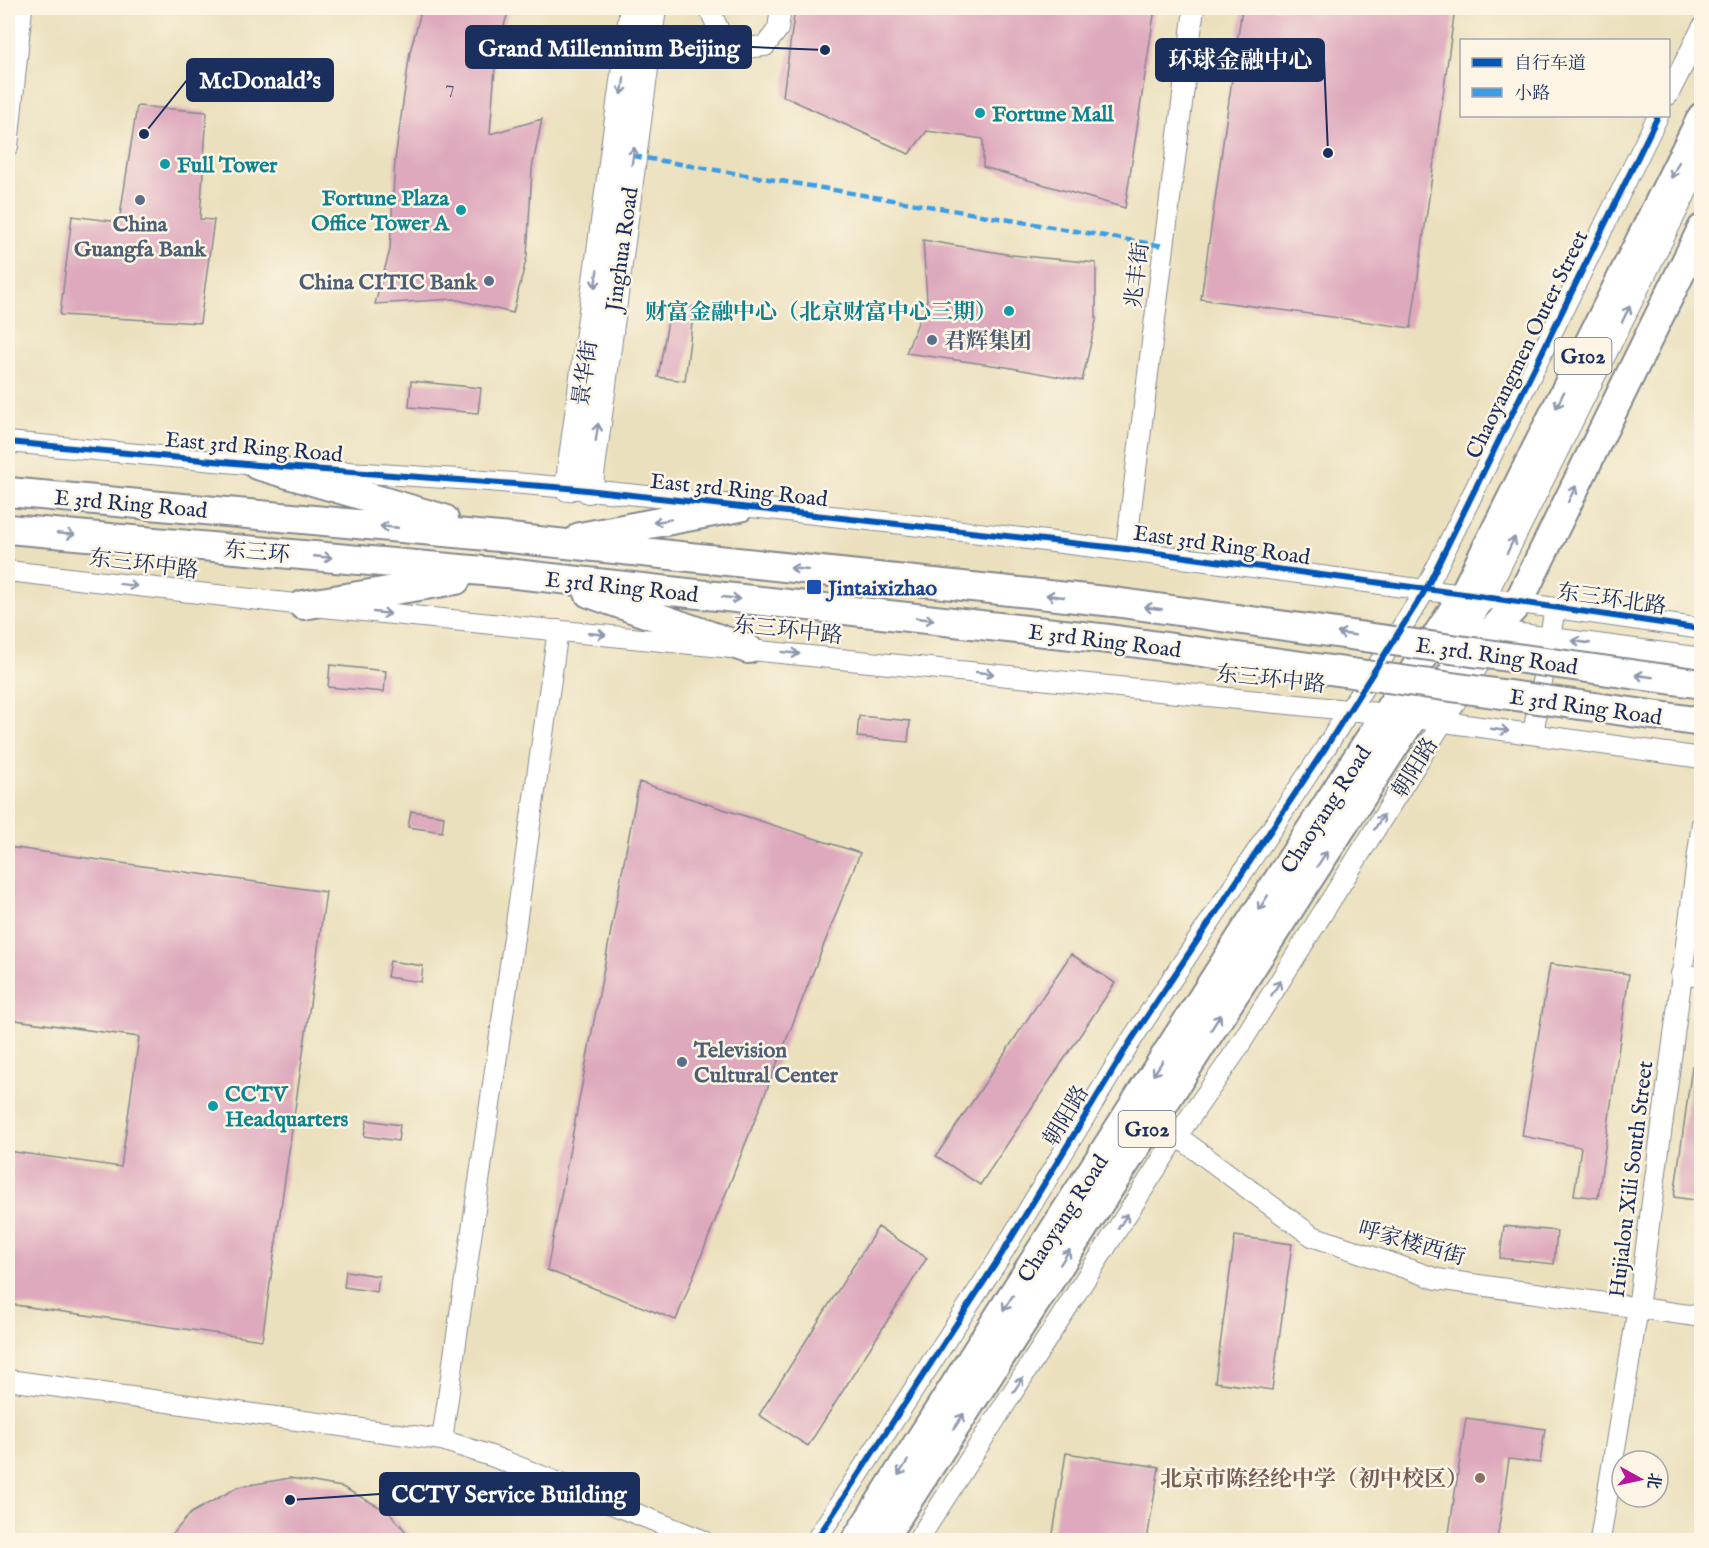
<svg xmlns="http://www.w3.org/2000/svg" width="1709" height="1548" font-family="'IM FELL English','Noto Serif SC',serif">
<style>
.building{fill:#dea9bd}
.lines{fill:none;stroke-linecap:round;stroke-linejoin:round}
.minor-casing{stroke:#83888e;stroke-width:22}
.major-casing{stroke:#83888e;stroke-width:28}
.highway-casing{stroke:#83888e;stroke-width:32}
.minor{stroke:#fff;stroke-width:20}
.major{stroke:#fff;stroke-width:26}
.highway{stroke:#fff;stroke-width:28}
.highway-bridge-casing{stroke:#83888e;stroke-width:32;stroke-linecap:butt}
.highway-bridge{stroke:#fff;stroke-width:28}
.quiet{stroke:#3b9de6;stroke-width:4.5;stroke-dasharray:9 4.5;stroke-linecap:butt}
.cycleway-casing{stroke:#fcf5e5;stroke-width:10}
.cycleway{stroke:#0057b8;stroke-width:6}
.oneway{stroke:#8d97ae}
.culture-dot{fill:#0f9aa8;stroke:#fcf5e5;stroke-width:2}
.service-dot{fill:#5c6f8a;stroke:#fcf5e5;stroke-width:2}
.transit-dot{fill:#1a4fb4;stroke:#fcf5e5;stroke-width:2}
.education-dot{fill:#8d6e63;stroke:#fcf5e5;stroke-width:2}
.labels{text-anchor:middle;stroke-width:5;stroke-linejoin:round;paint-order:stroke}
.number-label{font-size:20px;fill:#4c4e76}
.shield{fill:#fcf5e5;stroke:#5e6a86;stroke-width:1.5}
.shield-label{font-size:21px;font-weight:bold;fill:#1b2f5e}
.culture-label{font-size:22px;font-weight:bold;fill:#0d838f;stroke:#fcf5e5;text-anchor:start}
.service-label{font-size:22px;font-weight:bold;fill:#4e5e75;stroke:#fcf5e5;text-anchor:start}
.street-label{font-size:22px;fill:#1b2f5e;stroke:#fcf5e5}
.transit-label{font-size:22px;font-weight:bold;fill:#164399;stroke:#fcf5e5;text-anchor:start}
.education-label{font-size:22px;font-weight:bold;fill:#785e54;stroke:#fcf5e5;text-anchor:end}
.leader{fill:none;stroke:#1b2f5e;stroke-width:2}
.callout-dot{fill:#1b2f5e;stroke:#fcf5e5;stroke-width:2}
.callout{fill:#1b2f5e;stroke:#1b2f5e;stroke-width:2}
.callout-label{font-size:24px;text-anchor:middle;font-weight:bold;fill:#fff}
</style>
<rect width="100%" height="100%" fill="#fcf5e5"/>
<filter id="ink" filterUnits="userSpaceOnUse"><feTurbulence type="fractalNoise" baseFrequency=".0167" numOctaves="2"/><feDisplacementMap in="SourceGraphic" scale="12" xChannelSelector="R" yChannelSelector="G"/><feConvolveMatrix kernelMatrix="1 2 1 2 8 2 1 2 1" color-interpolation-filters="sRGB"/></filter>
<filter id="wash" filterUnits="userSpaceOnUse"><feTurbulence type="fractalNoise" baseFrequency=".008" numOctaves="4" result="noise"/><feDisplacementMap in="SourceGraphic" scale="24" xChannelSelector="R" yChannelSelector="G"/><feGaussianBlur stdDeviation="1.35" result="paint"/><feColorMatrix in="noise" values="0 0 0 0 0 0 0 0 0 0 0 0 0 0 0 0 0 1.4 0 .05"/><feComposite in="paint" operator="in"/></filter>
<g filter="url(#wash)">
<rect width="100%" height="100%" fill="#ebe0bd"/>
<g id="blocks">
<path class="building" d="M 422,8 L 509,8 L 496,55 L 490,134 L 542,119 L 532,169 L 527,256 L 513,313 L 454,299 L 375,304 L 390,250 L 395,160 L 410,52 Z
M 795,8 L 1155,8 L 1125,208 L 983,167 L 983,139 L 927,131 L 909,154 L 783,96 Z
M 1242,8 L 1455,8 L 1411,328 L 1201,299 Z
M 137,106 L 207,112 L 200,219 L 214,220 L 200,323 L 60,315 L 72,216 L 119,222 Z
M 923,240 L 1012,255 L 1096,263 L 1096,321 L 1082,381 L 1006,367 L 906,353 L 927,300 Z
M 671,304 L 694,307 L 685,381 L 658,377 Z
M 411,381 L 481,388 L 478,413 L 409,407 Z
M 330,665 L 386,671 L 384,692 L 328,687 Z
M 859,716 L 910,721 L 908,742 L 857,737 Z
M 639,782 L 860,853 L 676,1320 L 547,1270 Z
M 411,811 L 444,816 L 442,832 L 408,827 Z
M 8,847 L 326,892 L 262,1340 L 8,1304 L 8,1151 L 121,1167 L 139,1037 L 8,1019 Z
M 1071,954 L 1115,983 L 980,1185 L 936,1156 Z
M 390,961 L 423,966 L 421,982 L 387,977 Z
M 1550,964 L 1629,974 L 1598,1198 L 1574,1195 L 1581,1147 L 1522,1136 Z
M 1692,1066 L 1701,1066 L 1701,1201 L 1674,1197 Z
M 367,1120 L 400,1125 L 398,1141 L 364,1136 Z
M 1504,1226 L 1557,1231 L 1554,1264 L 1500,1258 Z
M 878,1227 L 927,1258 L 808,1446 L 759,1415 Z
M 1235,1236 L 1292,1244 L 1272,1390 L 1215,1382 Z
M 346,1271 L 379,1276 L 377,1292 L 344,1287 Z
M 1466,1418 L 1545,1429 L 1540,1463 L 1509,1459 L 1497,1540 L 1448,1540 Z
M 1066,1453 L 1159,1467 L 1147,1540 L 1052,1540 Z
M 290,1478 L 342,1487 L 389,1512 L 413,1540 L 167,1540 L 191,1513 L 238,1487 Z"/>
</g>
</g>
<g filter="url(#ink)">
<use href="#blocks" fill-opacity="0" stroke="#83888e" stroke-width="1.5"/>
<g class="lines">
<defs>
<path id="minor" d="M 709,8 L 721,35 L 744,48 L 765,46 L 778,29 L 781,8
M 1668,95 L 1702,28
M 8,146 L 22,8
M 8,442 L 269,466
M 301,469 C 390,475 480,479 569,488 C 948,526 1325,574 1702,629
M 1126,549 L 1194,8
M 8,571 L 303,605 L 1387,714 L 1702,758
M 1484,629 L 1702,658
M 1448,658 L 1485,598 L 1702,161
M 1533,734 L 1555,608
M 1681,974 L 1702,977
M 1177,1136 L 1312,1236 L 1437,1279 L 1702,1317
M 8,1380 L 442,1440 L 494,1457 L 702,1540
M 442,1440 L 558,630
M 816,1540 L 998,1260 L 1130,1042 L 1326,747 L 1426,589 L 1658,116
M 918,1540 L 1177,1136 L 1234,1054 L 1488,650
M 1600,1540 L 1638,1308 L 1702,823"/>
<path id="major" d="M 568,488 L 633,8
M 589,490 L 653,8"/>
<path id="highway" d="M 257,465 L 444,519
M 8,492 L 510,538 L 1114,602
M 8,529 L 506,573 L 1109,639
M 580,537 L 740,507
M 589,593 L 748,649
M 303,605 L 456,580
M 856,1540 L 1258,911 L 1464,594 L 1702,117
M 882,1540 L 1413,717 L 1518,603 L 1702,229"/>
</defs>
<use href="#minor" class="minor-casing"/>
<use href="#major" class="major-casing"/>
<use href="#highway" class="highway-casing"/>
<use href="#minor" class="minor"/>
<use href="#major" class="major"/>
<use href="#highway" class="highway"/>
<defs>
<path id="highway-bridge" d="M 1114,602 L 1702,684
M 1109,639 L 1702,722"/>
</defs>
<use href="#highway-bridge" class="highway-bridge-casing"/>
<use href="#highway-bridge" class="highway-bridge"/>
<path class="quiet" d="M 633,156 L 1164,246"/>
<defs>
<path id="cycleway" d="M 8,442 L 257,465 L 568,488 L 1126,549 L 1464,594 L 1702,629
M 816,1540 L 998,1260 L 1130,1042 L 1326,747 L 1426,589 L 1658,116"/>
</defs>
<use href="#cycleway" class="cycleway-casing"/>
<use href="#cycleway" class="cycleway"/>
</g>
<defs><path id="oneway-shaft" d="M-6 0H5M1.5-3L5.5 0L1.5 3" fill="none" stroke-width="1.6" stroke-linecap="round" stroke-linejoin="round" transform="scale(1.5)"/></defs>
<g class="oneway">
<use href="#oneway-shaft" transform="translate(623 86) rotate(98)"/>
<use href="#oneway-shaft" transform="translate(633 156) rotate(-82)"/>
<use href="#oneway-shaft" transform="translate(1675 170) rotate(116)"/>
<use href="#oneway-shaft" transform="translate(596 279) rotate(98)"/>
<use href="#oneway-shaft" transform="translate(1626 314) rotate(-64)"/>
<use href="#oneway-shaft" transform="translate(1560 400) rotate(116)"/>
<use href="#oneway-shaft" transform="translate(597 432) rotate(-82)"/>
<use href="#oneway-shaft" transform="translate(1572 494) rotate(-64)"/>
<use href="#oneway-shaft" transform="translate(662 521) rotate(170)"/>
<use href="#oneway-shaft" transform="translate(389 527) rotate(-175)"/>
<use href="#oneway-shaft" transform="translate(66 534) rotate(5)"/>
<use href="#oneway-shaft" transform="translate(1511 545) rotate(-64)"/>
<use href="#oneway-shaft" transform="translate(323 557) rotate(5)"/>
<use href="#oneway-shaft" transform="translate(799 569) rotate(-174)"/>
<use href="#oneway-shaft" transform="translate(128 585) rotate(7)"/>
<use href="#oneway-shaft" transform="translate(1055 596) rotate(-174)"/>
<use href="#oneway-shaft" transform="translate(731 598) rotate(6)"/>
<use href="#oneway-shaft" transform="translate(1153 608) rotate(-172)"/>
<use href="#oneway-shaft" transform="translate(382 613) rotate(6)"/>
<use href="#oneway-shaft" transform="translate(925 619) rotate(6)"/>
<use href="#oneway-shaft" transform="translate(597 634) rotate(6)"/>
<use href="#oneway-shaft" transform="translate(1346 634) rotate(-172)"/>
<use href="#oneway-shaft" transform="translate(1581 642) rotate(-172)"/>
<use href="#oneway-shaft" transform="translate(791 653) rotate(6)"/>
<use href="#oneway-shaft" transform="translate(985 673) rotate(6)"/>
<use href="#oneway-shaft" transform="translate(1644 676) rotate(-172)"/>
<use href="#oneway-shaft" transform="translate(1500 730) rotate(8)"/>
<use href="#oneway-shaft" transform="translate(1379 822) rotate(-58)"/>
<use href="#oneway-shaft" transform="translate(1322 859) rotate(-57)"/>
<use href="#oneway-shaft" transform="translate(1263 903) rotate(123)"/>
<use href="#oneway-shaft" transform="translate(1276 988) rotate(-58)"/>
<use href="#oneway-shaft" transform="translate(1216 1022) rotate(-57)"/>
<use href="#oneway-shaft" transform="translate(1158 1068) rotate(123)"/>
<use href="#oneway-shaft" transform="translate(1123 1221) rotate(-57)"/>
<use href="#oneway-shaft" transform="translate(1065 1257) rotate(-57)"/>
<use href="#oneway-shaft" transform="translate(1008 1303) rotate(123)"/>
<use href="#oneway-shaft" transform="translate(1018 1385) rotate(-57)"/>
<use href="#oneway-shaft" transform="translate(959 1421) rotate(-57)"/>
<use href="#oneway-shaft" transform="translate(903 1468) rotate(123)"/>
</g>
</g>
<g class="culture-dot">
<circle cx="980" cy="113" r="6"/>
<circle cx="165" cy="164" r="6"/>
<circle cx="461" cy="210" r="6"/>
<circle cx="1009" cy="311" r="6"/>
<circle cx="213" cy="1106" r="6"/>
</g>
<g class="service-dot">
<circle cx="140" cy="200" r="6"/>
<circle cx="489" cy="281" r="6"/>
<circle cx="932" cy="340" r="6"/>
<circle cx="682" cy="1062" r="6"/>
</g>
<rect class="transit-dot" x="806" y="579" width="16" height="16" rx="3"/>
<circle class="education-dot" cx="1480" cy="1478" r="6"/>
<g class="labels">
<g class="number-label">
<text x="450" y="93">7</text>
</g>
<g class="shield">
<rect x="1554.5" y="338" width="57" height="36" rx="4.5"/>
<rect x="1118.5" y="1111" width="57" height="36" rx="4.5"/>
</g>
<g class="shield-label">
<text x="1583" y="363">G102</text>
<text x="1147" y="1136">G102</text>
</g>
<g class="culture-label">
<text x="992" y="121">Fortune Mall</text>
<text x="177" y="172">Full Tower</text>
<text x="449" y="205" text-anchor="end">Fortune Plaza<tspan x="449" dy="25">Office Tower A</tspan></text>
<text x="997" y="319" text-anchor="end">财富金融中心（北京财富中心三期）</text>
<text x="225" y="1101">CCTV<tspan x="225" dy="25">Headquarters</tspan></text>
</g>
<g class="service-label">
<text x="140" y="231" text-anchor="middle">China<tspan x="140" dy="25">Guangfa Bank</tspan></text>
<text x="477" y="289" text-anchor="end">China CITIC Bank</text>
<text x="944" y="348">君辉集团</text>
<text x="694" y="1057">Television<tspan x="694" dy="25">Cultural Center</tspan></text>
</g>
<g class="street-label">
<text transform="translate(621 249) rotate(-82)" y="8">Jinghua Road</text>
<text transform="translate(1136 275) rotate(-83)" y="8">兆丰街</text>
<text transform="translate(1526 344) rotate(-64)" y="8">Chaoyangmen Outer Street</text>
<text transform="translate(584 373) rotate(-82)" y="8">景华街</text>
<text transform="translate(254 446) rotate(5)" y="8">East 3rd Ring Road</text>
<text transform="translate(739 489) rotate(6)" y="8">East 3rd Ring Road</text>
<text transform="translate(131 503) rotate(5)" y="8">E 3rd Ring Road</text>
<text transform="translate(1222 544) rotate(8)" y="8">East 3rd Ring Road</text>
<text transform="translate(257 551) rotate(5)" y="8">东三环</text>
<text transform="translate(144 563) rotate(7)" y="8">东三环中路</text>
<text transform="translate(622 586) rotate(6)" y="8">E 3rd Ring Road</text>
<text transform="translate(1612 598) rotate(8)" y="8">东三环北路</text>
<text transform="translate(788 629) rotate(6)" y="8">东三环中路</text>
<text transform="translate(1105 640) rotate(7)" y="8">E 3rd Ring Road</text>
<text transform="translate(1497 655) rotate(8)" y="8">E. 3rd. Ring Road</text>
<text transform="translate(1271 678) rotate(6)" y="8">东三环中路</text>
<text transform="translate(1586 706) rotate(8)" y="8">E 3rd Ring Road</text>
<text transform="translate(1414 767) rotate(-58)" y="8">朝阳路</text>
<text transform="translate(1325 809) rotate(-57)" y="8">Chaoyang Road</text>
<text transform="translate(1065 1115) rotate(-59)" y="8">朝阳路</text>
<text transform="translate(1630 1179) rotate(-83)" y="8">Hujialou Xili South Street</text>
<text transform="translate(1062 1218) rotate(-57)" y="8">Chaoyang Road</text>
<text transform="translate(1412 1242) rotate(16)" y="8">呼家楼西街</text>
</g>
<g class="transit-label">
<text x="828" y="595">Jintaixizhao</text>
</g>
<g class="education-label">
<text x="1468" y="1486">北京市陈经纶中学（初中校区）</text>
</g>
</g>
<path class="leader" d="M825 50L751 47M1328 153L1324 60M144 134L187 80M290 1500L380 1494"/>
<g class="callout-dot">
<circle cx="825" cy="50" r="6"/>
<circle cx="1328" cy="153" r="6"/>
<circle cx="144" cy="134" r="6"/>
<circle cx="290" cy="1500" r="6"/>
</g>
<g class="callout">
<rect x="466" y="26" width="285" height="42" rx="6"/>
<rect x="1156" y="39" width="168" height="42" rx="6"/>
<rect x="187" y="59" width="146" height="42" rx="6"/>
<rect x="380" y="1473" width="259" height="42" rx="6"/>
</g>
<g class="callout-label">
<text x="609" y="56">Grand Millennium Beijing</text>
<text x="1240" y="68">环球金融中心</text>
<text x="260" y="88">McDonald's</text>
<text x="509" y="1502">CCTV Service Building</text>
</g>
<rect width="1709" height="1548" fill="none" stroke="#fcf5e5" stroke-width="30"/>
<rect x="1460" y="39" width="210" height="78" fill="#fcf5e5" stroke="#a2a6af" stroke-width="1.5"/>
<rect x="1472" y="58" width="30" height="9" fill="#0057b8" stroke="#a2a6af" stroke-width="1.5"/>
<text x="1514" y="69" font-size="18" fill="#1b2f5e">自行车道</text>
<rect x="1472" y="88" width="30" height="9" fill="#3b9de6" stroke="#a2a6af" stroke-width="1.5"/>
<text x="1514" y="99" font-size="18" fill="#1b2f5e">小路</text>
<g transform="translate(1640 1479) rotate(98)"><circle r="28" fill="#fcf5e5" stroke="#a2a6af" stroke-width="1.5"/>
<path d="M0-4.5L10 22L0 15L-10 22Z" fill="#b5179e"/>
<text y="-9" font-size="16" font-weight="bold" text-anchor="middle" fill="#1b2f5e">北</text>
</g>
</svg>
